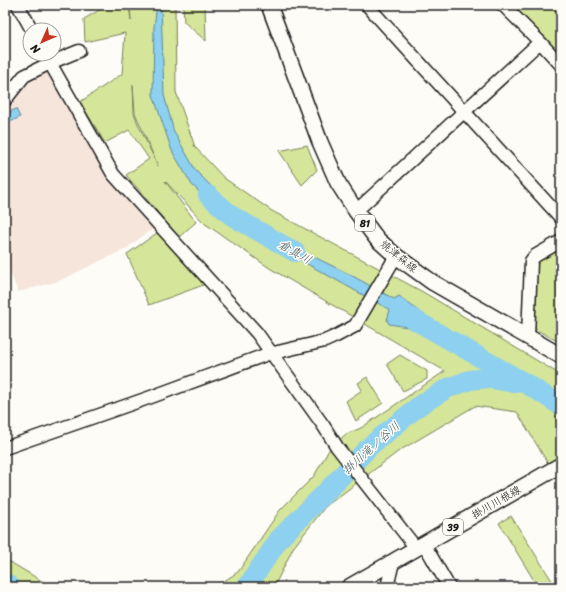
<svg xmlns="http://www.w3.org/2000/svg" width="566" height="592" font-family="Sriracha,'Klee One',sans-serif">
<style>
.built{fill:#f6e5db}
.green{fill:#d5e599;stroke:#78805a;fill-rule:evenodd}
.water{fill:#8dd0ef;stroke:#60889b}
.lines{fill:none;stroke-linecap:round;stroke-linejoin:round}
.river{stroke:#8dd0ef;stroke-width:20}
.minor-casing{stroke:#1c1c1c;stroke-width:15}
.major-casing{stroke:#1c1c1c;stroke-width:18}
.minor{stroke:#fdfcf7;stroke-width:12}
.major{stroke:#fdfcf7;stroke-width:15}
.labels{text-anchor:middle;stroke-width:3;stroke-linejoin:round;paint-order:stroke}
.shield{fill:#fdfcf7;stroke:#605f5e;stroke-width:1}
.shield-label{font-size:10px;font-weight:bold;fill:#1c1c1c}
.street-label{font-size:11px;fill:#1c1c1c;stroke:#fdfcf7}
.water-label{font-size:12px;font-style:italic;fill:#445b66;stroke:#fdfcf7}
</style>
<rect width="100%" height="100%" fill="#fdfcf7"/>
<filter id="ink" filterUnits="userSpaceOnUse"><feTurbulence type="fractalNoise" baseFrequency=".025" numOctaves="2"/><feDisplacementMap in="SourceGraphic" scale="8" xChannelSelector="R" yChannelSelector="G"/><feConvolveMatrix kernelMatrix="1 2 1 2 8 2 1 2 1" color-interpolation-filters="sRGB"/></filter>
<g filter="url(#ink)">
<path class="built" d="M 47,66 L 102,160 L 160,227 L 148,232 L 127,248 L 59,281 L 18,292 L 5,259 L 5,105 L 28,77 Z"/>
<path class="green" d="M 108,5 L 129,5 L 131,21 L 130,5 L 175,5 L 176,92 L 195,147 L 224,178 L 272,211 L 423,292 L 561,375 L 561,485 L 517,412 L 475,406 L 399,451 L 325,507 L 293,548 L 274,587 L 215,587 L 238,572 L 280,510 L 314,476 L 330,448 L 346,434 L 361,428 L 445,371 L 271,269 L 204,223 L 165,181 L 196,222 L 179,237 L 126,175 L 149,159 L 129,130 L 105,143 L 80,102 L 122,74 L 125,33 L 85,42 L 84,19 ZM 133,85 L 135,113 L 158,166 L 138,124 L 134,113 Z
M 183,5 L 205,5 L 206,41 L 184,22 Z
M 513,5 L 561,5 L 561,61 L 525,17 Z
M 307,145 L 317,170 L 302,185 L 279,151 Z
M 160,231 L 206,284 L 149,305 L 127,254 Z
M 561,244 L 561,343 L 533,328 L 537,259 Z
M 400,355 L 427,371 L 427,379 L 403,391 L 387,364 Z
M 367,377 L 383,403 L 356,421 L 346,401 L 362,390 L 358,383 Z
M 511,516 L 556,587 L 538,587 L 499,523 Z
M 5,559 L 52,587 L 5,587 Z"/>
<path class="water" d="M 157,5 L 161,5 L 164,95 L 174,132 L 196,171 L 236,211 L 230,210 L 226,217 L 192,185 L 172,151 L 153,95 L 154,27 Z
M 16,109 L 20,117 L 5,125 L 5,114 Z
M 273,237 L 349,274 L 394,299 L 399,296 L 443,330 L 408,327 L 389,324 L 387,320 L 390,310 L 266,241 Z"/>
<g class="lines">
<path class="river" d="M 208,195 L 232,216 L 295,252
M 408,316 L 535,389 L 561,406
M 5,583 L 11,587
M 247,587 L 279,539 L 327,491 L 370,446 L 420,405 L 448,388 L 470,380 L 487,378 L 514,383"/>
<defs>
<path id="minor" d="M 18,5 L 32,30
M 367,5 L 561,218
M 503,5 L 540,42 L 561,65
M 45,54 L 113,174 L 257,333 L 323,425 L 337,447 L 416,548
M 5,100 L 24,76 L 50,63 L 79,51
M 356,211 L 540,42
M 528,337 L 531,261 L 535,256 L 561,241
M 5,448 L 151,397 L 265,355 L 325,341 L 336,336 L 355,326 L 396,256
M 424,544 L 449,587
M 387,587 L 393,562"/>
<path id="major" d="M 269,5 L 320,142 L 338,183 L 356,211 L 377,239 L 396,256 L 432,282 L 561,356
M 349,587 L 561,465"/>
</defs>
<use href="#minor" class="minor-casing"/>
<use href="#major" class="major-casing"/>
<use href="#minor" class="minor"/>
<use href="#major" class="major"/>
</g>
</g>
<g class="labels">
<g class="shield">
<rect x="355" y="215" width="20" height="16" rx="3"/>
<rect x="443" y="519" width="20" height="16" rx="3"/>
</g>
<g class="shield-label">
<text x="365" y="227">81</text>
<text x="453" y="531">39</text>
</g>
<g class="street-label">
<text transform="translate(399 256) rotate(39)" y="4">焼津森線</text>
<text transform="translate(496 502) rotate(-30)" y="4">掛川川根線</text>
</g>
<g class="water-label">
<text transform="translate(295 252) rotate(30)" y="4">倉真川</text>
<text transform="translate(371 448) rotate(-42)" y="4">掛川滝ノ谷川</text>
</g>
</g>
<rect width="566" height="592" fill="none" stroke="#fdfcf7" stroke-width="20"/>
<rect x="10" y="10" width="546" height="572" fill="none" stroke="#1c1c1c" stroke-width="1.5" filter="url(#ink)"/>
<g transform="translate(42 42) rotate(225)"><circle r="19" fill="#fdfcf7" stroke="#a3a29f"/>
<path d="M0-3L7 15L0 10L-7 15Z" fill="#c8321e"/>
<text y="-6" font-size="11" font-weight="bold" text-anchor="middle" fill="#1c1c1c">N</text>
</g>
</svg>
